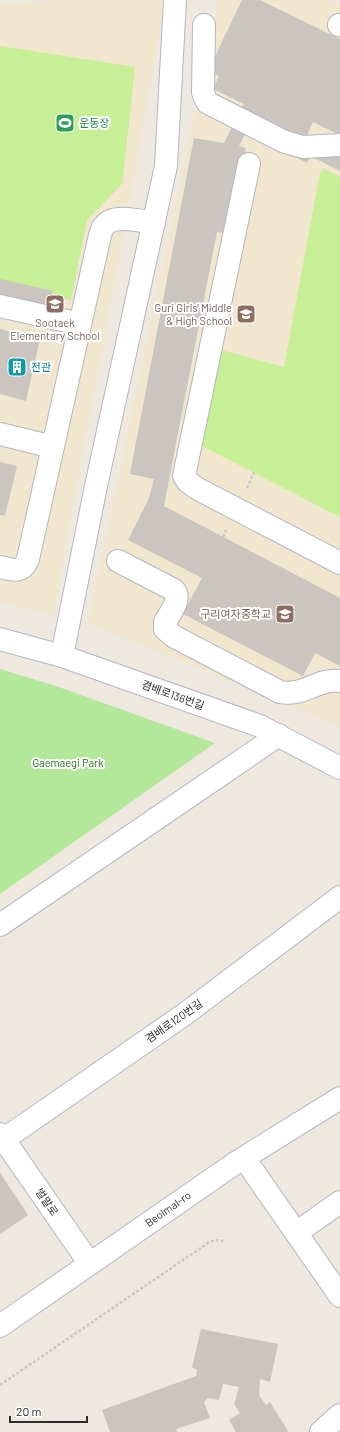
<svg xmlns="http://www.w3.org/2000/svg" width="340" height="1432" font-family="Barlow,'Noto Sans KR',sans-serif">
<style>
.education{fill:#f1e6ce}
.green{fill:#b3e799}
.pitch{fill:#c7ef95}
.building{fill:#cac5be}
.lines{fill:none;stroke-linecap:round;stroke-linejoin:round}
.minor-casing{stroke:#b3b5c1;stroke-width:24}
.path{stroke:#c8c8c8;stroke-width:2.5;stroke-dasharray:3 2;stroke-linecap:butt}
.minor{stroke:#fff;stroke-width:22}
.labels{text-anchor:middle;stroke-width:4;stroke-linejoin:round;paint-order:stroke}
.leisure-label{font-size:11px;fill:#27864d;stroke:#fff;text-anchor:start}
.education-label{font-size:11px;fill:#785e54;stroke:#fff;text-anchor:end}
.culture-label{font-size:11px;fill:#0d838f;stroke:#fff;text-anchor:start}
.street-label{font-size:11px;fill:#2d2d2d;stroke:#fff}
.park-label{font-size:11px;fill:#286f17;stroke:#fff}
</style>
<rect width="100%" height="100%" fill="#efe8df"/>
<path class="education" d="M 63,0 L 166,0 L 53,615 L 0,602 L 0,5 Z
M 221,0 L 329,0 L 340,6 L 340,726 L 88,623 L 218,3 Z"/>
<path class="green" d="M 0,669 L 56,686 L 215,743 L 0,894 Z"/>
<path class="pitch" d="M 0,46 L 135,67 L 123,178 L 122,184 L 117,189 L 87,220 L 71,300 L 0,285 Z
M 324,169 L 340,177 L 340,517 L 200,445 L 221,350 L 284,367 L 320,173 Z"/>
<path class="building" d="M 242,0 L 260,0 L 340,39 L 340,135 L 313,122 L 307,135 L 340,150 L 340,171 L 310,156 L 307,163 L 246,132 L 239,146 L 246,148 L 229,234 L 217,232 L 164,506 L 340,598 L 340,666 L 315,653 L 303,676 L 183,614 L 202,578 L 128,540 L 149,498 L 154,479 L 130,474 L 194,138 L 224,143 L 244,104 L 213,89 L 219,76 L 208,71 Z
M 0,279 L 53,291 L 49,306 L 0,294 Z
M 0,329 L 40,339 L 26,401 L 0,394 Z
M 0,462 L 17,466 L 5,516 L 0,515 Z
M 0,1173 L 28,1215 L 0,1234 Z
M 201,1329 L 278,1344 L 270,1382 L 260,1379 L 259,1395 L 266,1405 L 270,1402 L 288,1431 L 287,1432 L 236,1432 L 229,1420 L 240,1413 L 234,1404 L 239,1387 L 223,1384 L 219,1400 L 208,1398 L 204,1402 L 210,1418 L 176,1429 L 177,1432 L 110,1432 L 102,1410 L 196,1376 L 197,1370 L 192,1367 Z"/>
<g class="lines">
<defs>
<path id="minor" d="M 204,25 L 203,92 L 205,98 L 208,103 L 285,142 L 303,147 L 340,145
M 339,25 L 340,25
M 249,164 L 184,476 L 188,482 L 198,489 L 340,563
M 0,306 L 80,324
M 0,434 L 53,447
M 118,561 L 174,590 C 182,599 170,613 165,622 L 165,629 L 173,636 L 280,692 C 303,697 318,678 340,681
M 0,567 C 13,570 22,574 28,559 L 100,235 C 101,232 102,228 104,226 C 114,213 139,221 154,223
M 0,639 L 62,656 L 260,726 L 340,768
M 62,656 L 96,486 L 166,166 L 175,0
M 0,925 L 279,735
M 0,1134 L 90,1264
M 0,1142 L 185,1014 L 340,897
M 244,1158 L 340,1296
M 296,1233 L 340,1202
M 0,1326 L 234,1164 L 340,1098
M 321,1432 L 340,1415"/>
</defs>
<use href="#minor" class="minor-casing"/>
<path class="path" d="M 247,488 L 254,472
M 223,537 L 226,530
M 0,1385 L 208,1243 L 215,1240 L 225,1241"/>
<use href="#minor" class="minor"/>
</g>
<defs>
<symbol id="stadium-square" viewBox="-11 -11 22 22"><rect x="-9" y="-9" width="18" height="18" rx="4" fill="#2e9e5b" stroke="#fff"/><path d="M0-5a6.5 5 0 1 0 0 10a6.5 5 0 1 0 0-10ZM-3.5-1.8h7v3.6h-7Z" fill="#fff"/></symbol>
<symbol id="school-square" viewBox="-11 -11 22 22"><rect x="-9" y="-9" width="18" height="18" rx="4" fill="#8d6e63" stroke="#fff"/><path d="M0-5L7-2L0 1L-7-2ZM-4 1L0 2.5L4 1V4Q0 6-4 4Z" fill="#fff"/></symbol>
<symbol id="building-square" viewBox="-11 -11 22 22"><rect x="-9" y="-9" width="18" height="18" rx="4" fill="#0f9aa8" stroke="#fff"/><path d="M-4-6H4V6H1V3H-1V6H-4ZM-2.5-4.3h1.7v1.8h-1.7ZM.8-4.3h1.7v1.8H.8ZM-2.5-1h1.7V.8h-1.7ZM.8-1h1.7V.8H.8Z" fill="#fff"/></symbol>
</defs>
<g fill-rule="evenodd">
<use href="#stadium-square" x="54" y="112" width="22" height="22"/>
<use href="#school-square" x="44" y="293" width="22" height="22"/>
<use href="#school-square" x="235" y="303" width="22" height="22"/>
<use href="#building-square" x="6" y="356" width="22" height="22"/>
<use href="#school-square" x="274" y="603" width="22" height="22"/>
</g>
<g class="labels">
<g class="leisure-label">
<text x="79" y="127">운동장</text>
</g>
<g class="education-label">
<text x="232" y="312">Guri Girls' Middle<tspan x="232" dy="13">&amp; High School</tspan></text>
<text x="55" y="327" text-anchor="middle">Sootaek<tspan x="55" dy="13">Elementary School</tspan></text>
<text x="271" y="618">구리여자중학교</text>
</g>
<g class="culture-label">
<text x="31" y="371">전관</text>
</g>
<g class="street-label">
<text transform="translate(173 695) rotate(20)" y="4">겸배로136번길</text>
<text transform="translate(174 1021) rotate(-35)" y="4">겸배로120번길</text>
<text transform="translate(47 1202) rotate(55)" y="4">벌말로</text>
<text transform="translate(168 1209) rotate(-35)" y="4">Beolmal-ro</text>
</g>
<g class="park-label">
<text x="68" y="767">Gaemaegi Park</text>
</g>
</g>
<path d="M10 1416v6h77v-6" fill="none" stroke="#2d2d2d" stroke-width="2"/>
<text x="16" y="1416" font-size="12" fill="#2d2d2d" stroke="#ffffff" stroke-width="3" paint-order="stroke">20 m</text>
</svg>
